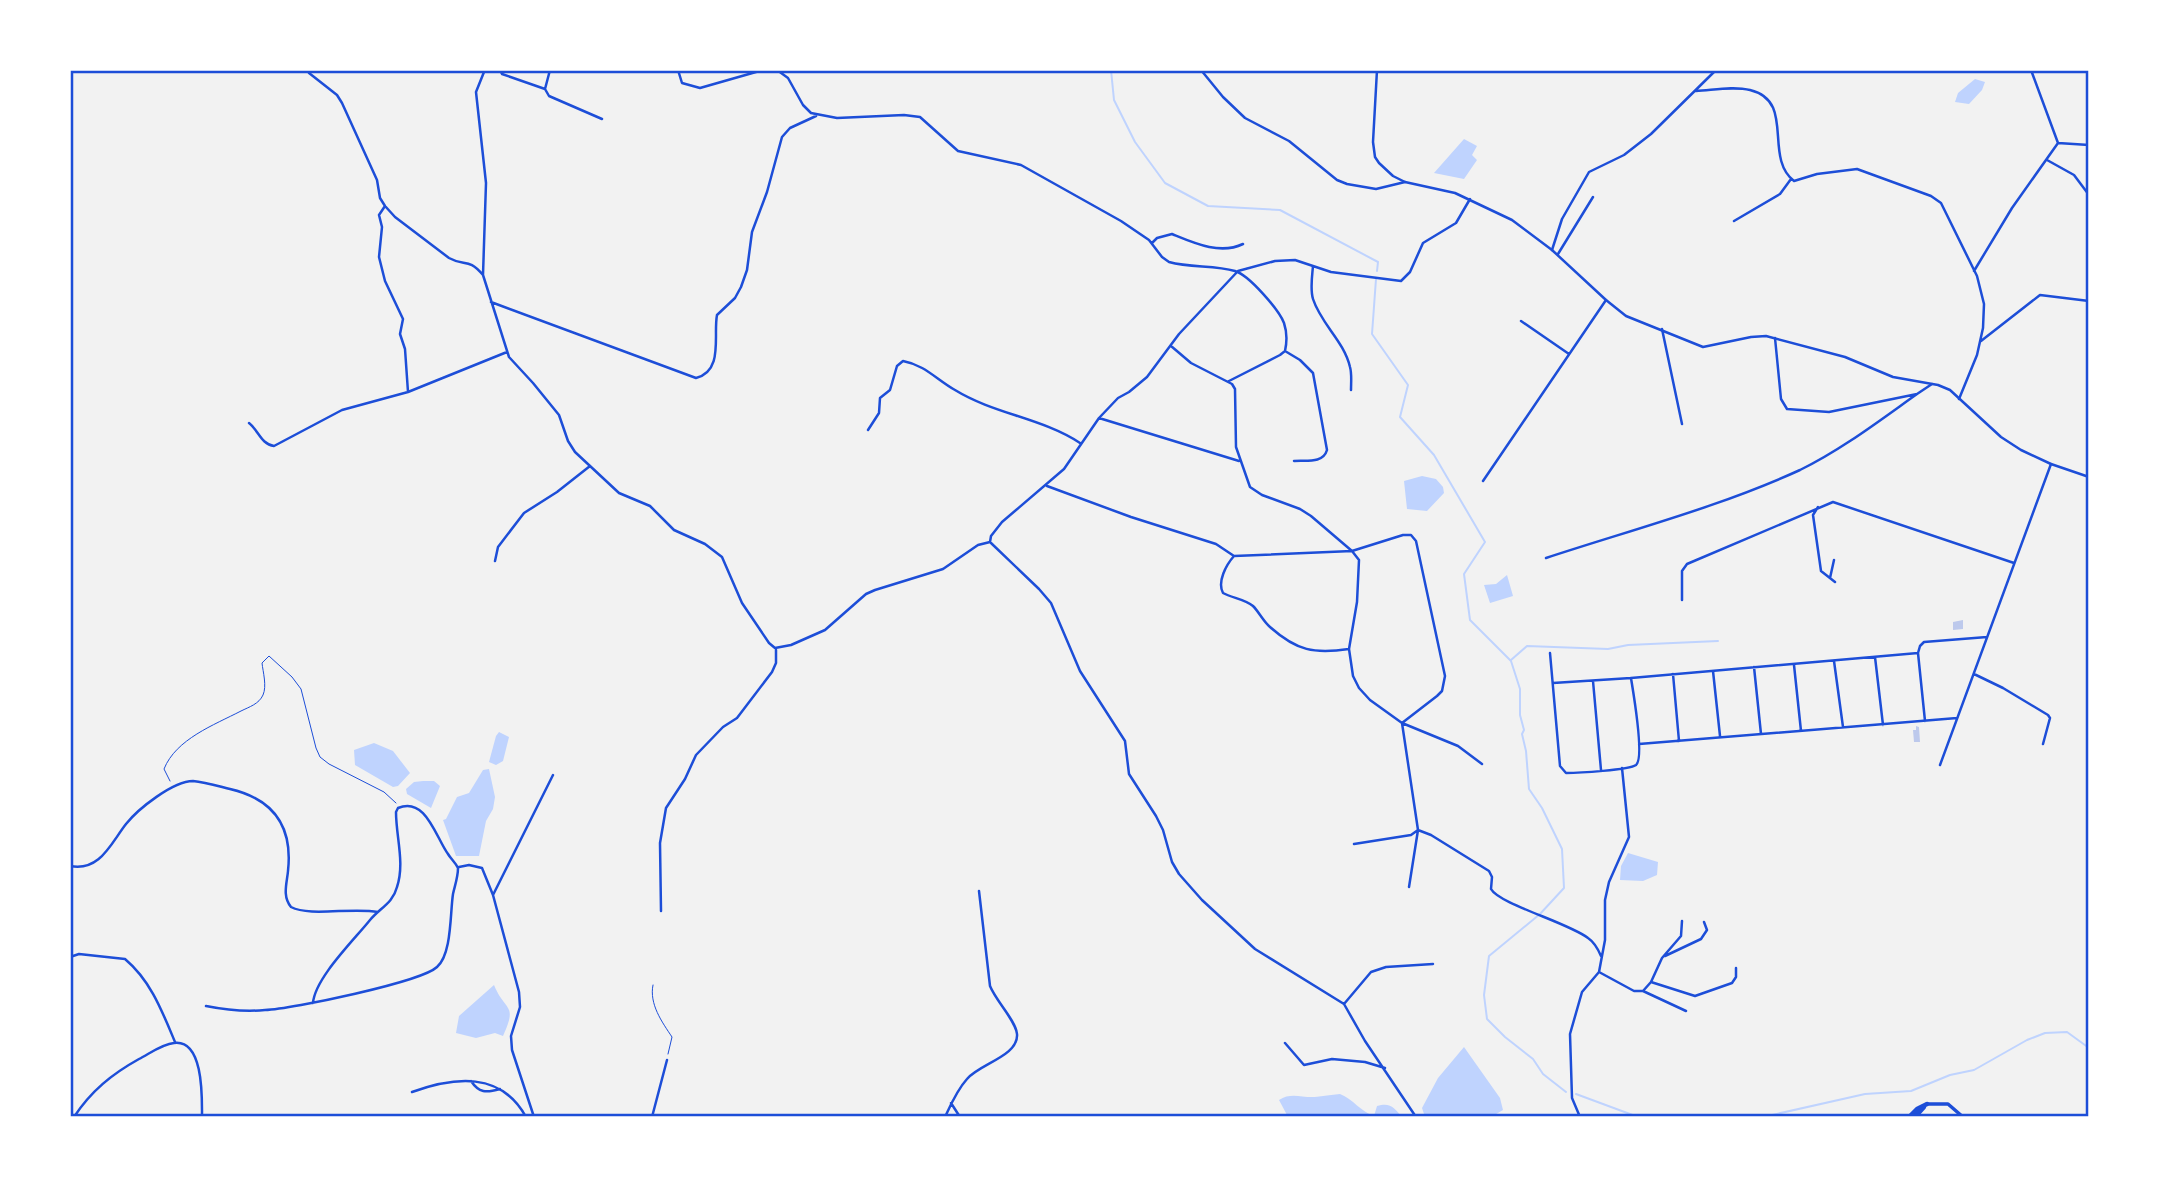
<svg xmlns="http://www.w3.org/2000/svg" width="2159" height="1187" font-family="'Fira Sans',sans-serif">
<style>
.water{fill:#bfd3fe}
.lines{fill:none;stroke-linecap:round;stroke-linejoin:round}
.stream{stroke:#bfd3fe;stroke-width:2}
.building{fill:#bdc9ec}
.path{stroke:#1d4ed8;stroke-width:1}
.minor{stroke:#1d4ed8;stroke-width:2.5}
.tertiary{stroke:#1d4ed8;stroke-width:2.5}
.primary{stroke:#1d4ed8;stroke-width:3.5}
.motorway{stroke:#1d4ed8;stroke-width:4.5}
.neatline{fill:none;stroke:#1d4ed8;stroke-width:2.5}
</style>
<rect width="100%" height="100%" fill="#f2f2f2"/>
<path class="water" d="M 1975,79 L 1985,82 L 1982,90 L 1969,104 L 1955,102 L 1958,93 Z
M 1464,139 L 1477,146 L 1472,155 L 1477,160 L 1464,179 L 1434,173 Z
M 1422,476 L 1436,479 L 1443,487 L 1444,493 L 1427,511 L 1407,509 L 1404,481 Z
M 1507,575 L 1513,596 L 1490,603 L 1484,585 L 1496,584 Z
M 499,732 L 509,737 L 503,761 L 496,765 L 489,762 L 496,736 Z
M 374,743 L 393,751 L 410,773 L 398,786 L 393,787 L 355,765 L 354,750 Z
M 489,769 L 495,797 L 493,809 L 486,821 L 479,856 L 456,856 L 443,820 L 446,819 L 457,797 L 469,793 L 483,770 Z
M 423,781 L 434,781 L 440,786 L 431,808 L 407,794 L 406,789 L 414,782 Z
M 1628,853 L 1658,862 L 1657,875 L 1643,881 L 1620,880 L 1621,866 Z
M 494,985 C 505,1012 518,1003 503,1036 L 495,1033 L 476,1038 L 456,1033 L 459,1016 Z
M 1464,1047 L 1500,1098 L 1503,1110 L 1491,1117 L 1425,1117 L 1422,1108 L 1438,1078 Z
M 1340,1094 C 1353,1099 1361,1112 1374,1116 L 1377,1106 C 1391,1102 1394,1108 1402,1117 L 1292,1117 L 1287,1115 L 1279,1100 C 1291,1092 1302,1098 1315,1097 C 1323,1096 1331,1095 1340,1094 Z"/>
<g class="lines">
<path class="stream" d="M 1111,70 L 1114,100 L 1135,142 L 1165,183 L 1208,206 L 1280,210 L 1378,262 L 1377,271
M 1376,279 L 1372,334 L 1408,385 L 1400,417 L 1434,455 L 1485,542 L 1464,574 L 1470,620 L 1511,661 L 1520,689 L 1520,715 L 1524,730 L 1522,734 L 1526,751 L 1529,789 L 1542,808 L 1562,849 L 1564,888 L 1540,914 L 1489,956 L 1484,995 L 1487,1019 L 1505,1037 L 1533,1059 L 1543,1074 L 1566,1092
M 1511,660 L 1527,646 L 1608,649 L 1628,645 L 1718,641
M 1576,1094 L 1638,1117
M 1763,1117 L 1865,1094 L 1911,1091 L 1950,1075 L 1974,1070 L 2027,1040 L 2045,1033 L 2067,1032 L 2089,1048"/>
</g>
<path class="building" d="M 1963,620 L 1963,629 L 1953,630 L 1953,622 Z
M 1916,726 L 1919,727 L 1920,742 L 1914,742 L 1913,730 L 1916,730 Z"/>
<g class="lines">
<path class="path" d="M 170,781 L 164,769 C 176,739 214,725 241,711 C 249,707 259,704 263,695 C 267,686 263,672 262,663 L 269,656 L 292,677 L 301,689 L 316,748 L 320,757 L 329,764 L 384,792 L 396,803
M 653,985 C 649,1004 662,1022 672,1037 L 668,1054"/>
<path class="minor" d="M 500,70 L 502,74 L 545,89 L 550,70
M 678,70 L 682,83 L 700,88 L 763,70
M 777,70 L 788,78 L 803,105 L 811,113 L 837,118 L 904,115 L 920,117 L 958,151 L 1021,165 L 1121,221 L 1149,240 L 1162,257 L 1169,262 C 1191,268 1214,265 1235,271 C 1249,275 1279,310 1284,323 C 1287,332 1287,342 1285,351 L 1280,355 L 1229,381
M 1201,70 L 1223,97 L 1245,118 L 1289,141 L 1337,180 L 1347,184 L 1376,189 L 1405,182
M 2031,70 L 2058,143
M 484,72 L 476,92 L 486,183 L 483,275 L 509,357 L 533,383 L 559,415 L 568,441 L 575,452 L 619,493 L 650,506 L 674,530 L 705,544 L 722,557 L 742,603 L 769,643 L 775,648 L 791,645 L 825,630 L 866,594 L 875,590 L 943,569 L 978,545 L 990,542 L 991,536 L 1002,522 L 1064,469 L 1099,418 L 1118,398 L 1129,392 L 1147,377 L 1179,334 L 1238,271 L 1275,261 L 1295,260 L 1331,272 L 1401,281 L 1410,272 L 1423,243 L 1456,223 L 1470,199
M 309,73 L 337,95 L 342,103 L 377,180 L 380,198 L 385,206 L 395,217 L 449,258 C 465,267 468,257 483,275
M 545,89 L 549,96 L 602,119
M 1696,91 C 1714,90 1733,86 1750,90 C 1796,101 1763,157 1794,181 L 1817,174 L 1857,169 L 1931,196 L 1941,203 L 1977,276 L 1984,304 L 1983,328 L 1977,355 L 1959,399
M 2058,143 L 2089,145
M 2047,160 L 2074,175 L 2089,195
M 1734,221 L 1780,194 L 1791,179
M 1152,243 L 1157,238 L 1172,234 C 1194,243 1220,255 1243,244
M 1552,250 L 1562,219 L 1589,172 L 1624,155 L 1651,134 L 1716,70
M 1558,254 L 1593,197
M 1313,266 C 1312,277 1310,289 1313,299 C 1321,324 1344,341 1350,367 C 1352,374 1351,382 1351,390
M 1974,271 L 2012,208 L 2058,143
M 491,302 L 696,378 C 724,371 713,335 717,315 L 735,298 L 741,287 L 747,270 L 752,232 L 767,192 L 782,137 L 790,128 L 816,116
M 1521,321 L 1569,354
M 1662,329 L 1682,424
M 1775,338 L 1781,399 L 1787,409 L 1829,412 L 1917,394 L 1932,384
M 1981,341 L 2040,295 L 2089,301
M 1171,346 L 1191,363 L 1232,384 L 1235,389 L 1236,447 L 1250,487 L 1262,495 L 1300,509 L 1311,516 L 1352,551 L 1359,560 L 1357,602 L 1349,649 L 1353,676 L 1359,688 L 1370,700 L 1402,723 L 1418,830 L 1431,835 L 1489,871 L 1492,877 L 1491,889 C 1499,904 1569,923 1588,938 C 1594,942 1598,949 1601,956
M 1285,351 L 1300,360 L 1313,373 L 1327,450 C 1323,464 1306,460 1294,461
M 408,392 L 507,352
M 1099,418 L 1239,461
M 249,423 C 259,431 261,444 274,446 L 342,410 L 408,392 L 405,349 L 400,334 L 403,319 L 385,281 L 379,257 L 382,227 L 379,215 L 385,206
M 868,430 L 879,413 L 880,398 L 890,390 L 897,366 L 903,361 C 925,365 937,380 955,390 C 994,414 1042,418 1080,443
M 1483,481 L 1606,300
M 1047,486 L 1131,517 L 1216,544 L 1234,556 L 1352,551 L 1403,535 L 1411,535 L 1416,541 L 1445,676 L 1442,691 L 1437,696 L 1402,723 L 1458,746 L 1482,764
M 1818,507 L 1813,515 L 1821,571 L 1835,582
M 991,543 L 1039,589 L 1051,603 L 1080,671 L 1125,741 L 1129,774 L 1156,816 L 1163,830 L 1172,862 L 1179,874 L 1202,900 L 1255,949 L 1344,1004 L 1365,1041 L 1416,1117
M 1234,556 C 1226,565 1217,582 1223,593 C 1232,598 1245,599 1253,606 C 1259,612 1263,621 1270,627 C 1297,651 1314,654 1349,649
M 1546,558 C 1631,530 1719,507 1800,470 C 1841,450 1879,421 1917,394
M 495,561 L 498,547 L 524,513 L 557,492 L 590,466
M 1830,578 L 1834,560
M 1682,600 L 1682,571 L 1687,564 L 1833,502 L 2014,563
M 1550,653 L 1560,766 L 1566,773 C 1578,773 1629,770 1636,765 C 1645,758 1633,691 1631,678
M 1918,653 L 1920,646 L 1924,642 L 1987,637
M 1918,653 L 1925,721
M 1875,657 L 1883,725
M 1834,661 L 1843,727
M 1794,665 L 1801,731
M 1754,667 L 1761,734
M 1713,671 L 1720,736
M 1673,674 L 1679,741
M 1974,674 L 2003,688 L 2048,715 L 2050,718 L 2043,744
M 1593,681 L 1601,770
M 1553,683 L 1631,678 L 1918,653
M 1639,744 L 1957,718
M 1940,765 L 2051,464
M 1354,844 L 1411,835 L 1418,830
M 70,866 C 100,872 111,843 126,824 C 138,809 173,781 193,781 C 205,782 218,786 230,789 C 273,799 293,826 288,871 C 287,883 282,896 291,907 C 310,917 352,907 378,912
M 459,867 L 469,865 L 482,868 L 493,895 L 519,992 L 520,1007 L 511,1036 L 512,1050 L 534,1117
M 1409,887 L 1418,830
M 493,895 L 553,775
M 661,911 L 660,843 L 666,808 L 685,779 L 696,755 L 723,727 L 737,718 L 772,672 L 776,663 L 776,650
M 1665,956 L 1701,939 L 1707,930 L 1704,922
M 70,957 L 79,954 L 125,959 C 151,981 162,1011 175,1042
M 1599,972 L 1634,991 L 1643,991 L 1686,1011
M 1651,982 L 1695,996 L 1732,983 L 1736,977 L 1736,968
M 1643,991 L 1651,982 L 1662,958 L 1681,936 L 1682,921
M 1344,1004 L 1371,972 L 1386,967 L 1433,964
M 206,1006 C 226,1010 245,1012 265,1010 C 292,1009 421,982 437,967 C 452,954 450,913 453,894 C 455,885 458,877 458,868 C 455,862 451,859 448,854 C 436,838 426,796 398,808 L 396,812 C 396,837 405,863 397,887 C 393,903 380,908 370,920 C 354,940 315,978 313,1003
M 1285,1043 L 1304,1065 L 1332,1059 L 1365,1062 L 1385,1068
M 471,1081 C 479,1093 486,1093 500,1089
M 412,1092 C 454,1077 501,1071 526,1117
M 951,1103 L 960,1117
M 74,1117 C 91,1091 112,1074 139,1059 C 149,1054 162,1044 174,1043 C 204,1039 202,1099 202,1117
M 652,1117 L 667,1060
M 945,1117 C 951,1104 957,1090 967,1079 C 979,1064 1019,1056 1017,1034 C 1016,1021 996,1001 990,986 L 979,891
M 1580,1117 L 1572,1098 L 1570,1034 L 1582,992 L 1599,972 L 1605,940 L 1605,900 L 1609,882 L 1629,837 L 1622,768"/>
<path class="tertiary" d="M 1377,70 L 1373,142 L 1375,157 L 1379,163 L 1393,176 L 1405,182 L 1455,193 L 1512,220 L 1552,250 L 1606,300 L 1626,316 L 1703,347 L 1751,337 L 1766,336 L 1845,357 L 1893,377 L 1938,385 L 1950,390 L 2001,437 L 2021,450 L 2051,464 L 2089,477"/>
<path class="primary" d="M 1927,1104 L 1948,1104 L 1963,1117"/>
<path class="motorway" d="M 1909,1117 L 1917,1109 L 1927,1104
M 1915,1117 L 1924,1107"/>
</g>
<rect width="2159" height="1187" fill="none" stroke="#ffffff" stroke-width="144"/>
<rect x="72" y="72" width="2015" height="1043" class="neatline"/>
</svg>
